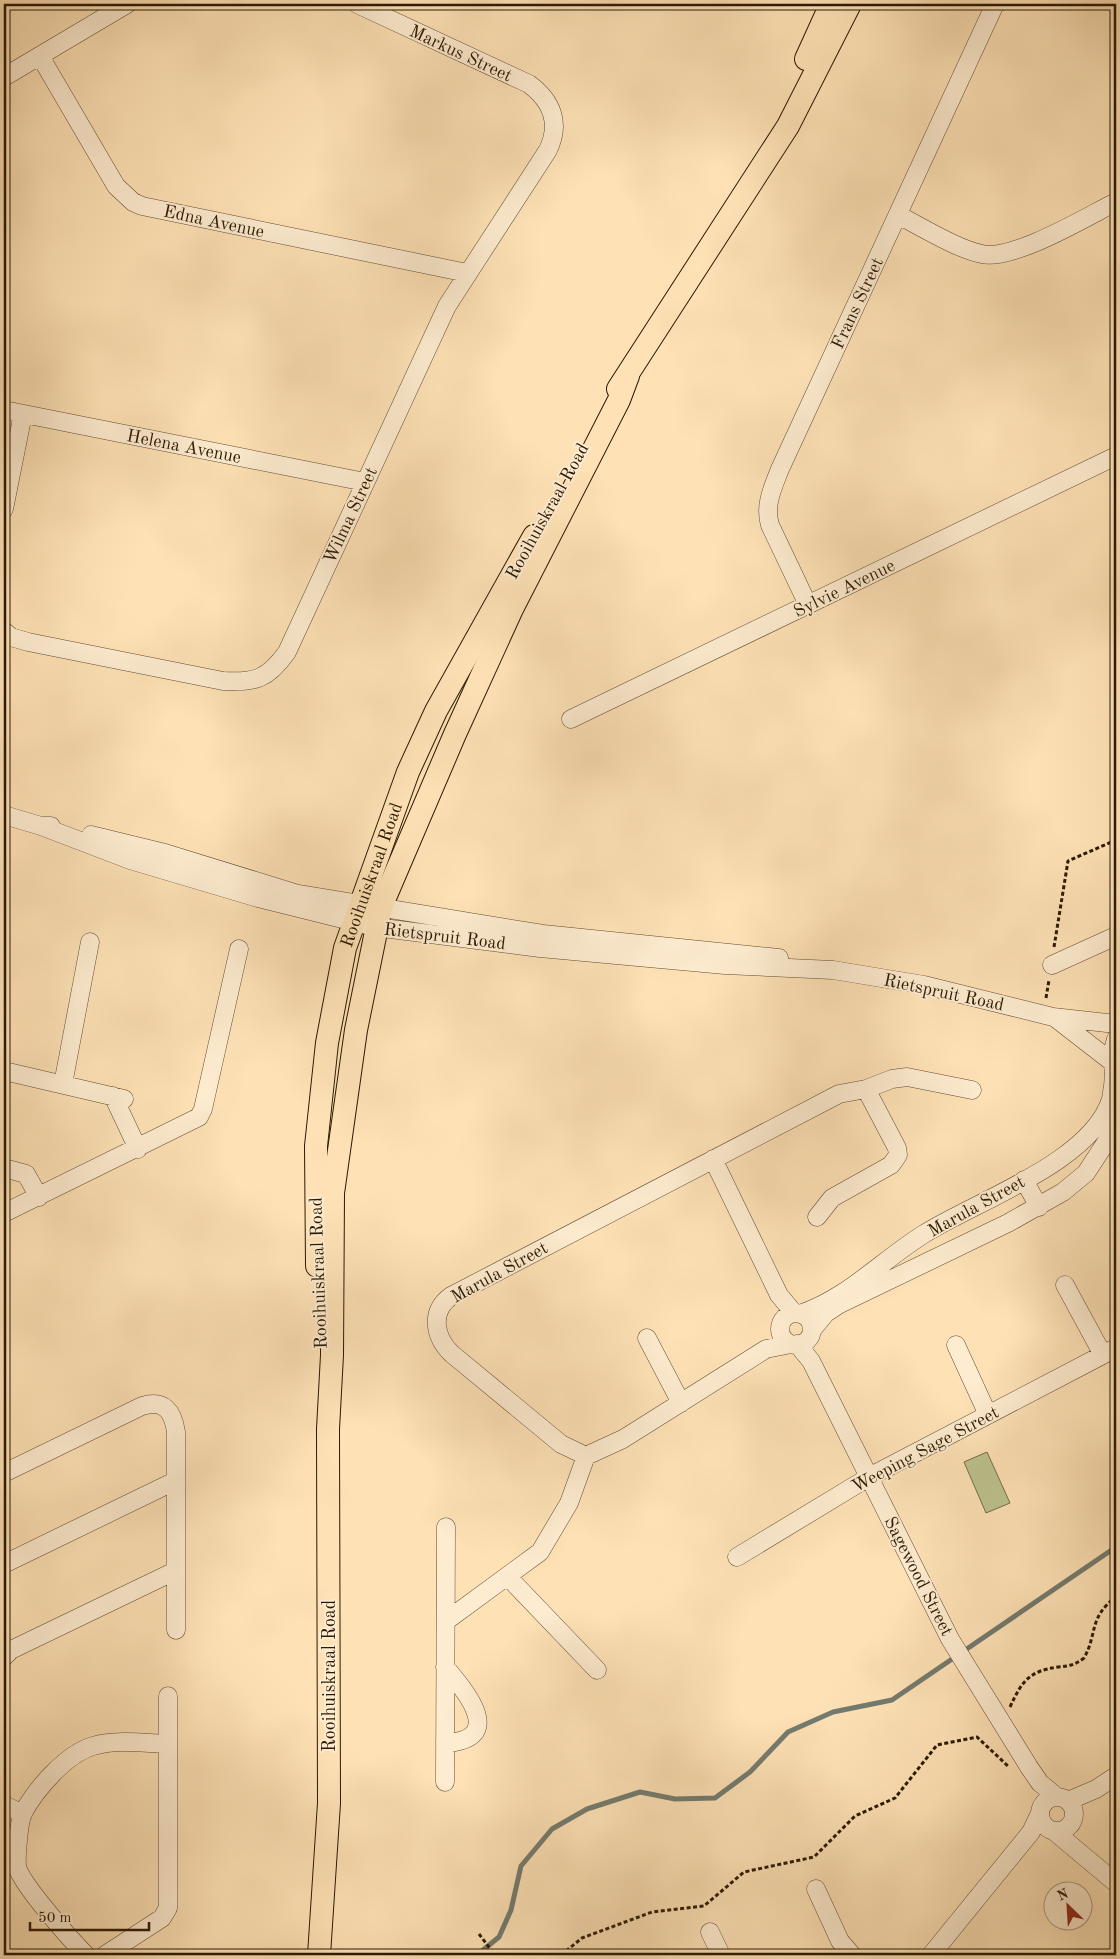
<svg xmlns="http://www.w3.org/2000/svg" width="1120" height="1959" font-family="'Old Standard TT',serif">
<style>
.green{fill:#bdc490;stroke:#746e4a}
.lines{fill:none;stroke-linecap:round;stroke-linejoin:round}
.stream{stroke:#747b70;stroke-width:5}
.minor-casing{stroke:#604b30;stroke-width:19}
.major-casing{stroke:#2b1903;stroke-width:24}
.path{stroke:#2b1903;stroke-width:3;stroke-dasharray:4 2.5;stroke-linecap:butt}
.minor{stroke:#feecd0;stroke-width:18}
.major{stroke:#fee2b6;stroke-width:22}
.labels{text-anchor:middle;stroke-width:4;stroke-linejoin:round;paint-order:stroke}
.street-label{font-size:18px;fill:#2b1903;stroke:#feecd0}
</style>
<rect width="100%" height="100%" fill="#fee2b6"/>
<filter id="stains"><feTurbulence type="fractalNoise" baseFrequency=".004" numOctaves="4"/><feColorMatrix values="0 0 0 0 .2 0 0 0 0 .09 0 0 0 0 .02 0 0 0 .5 -.17"/></filter>
<radialGradient id="worn" r=".72"><stop offset=".6" stop-color="#630" stop-opacity="0"/><stop offset="1" stop-color="#630" stop-opacity=".3"/></radialGradient>
<path class="green" d="M 987,1452 L 1010,1503 L 986,1513 L 964,1462 Z"/>
<g class="lines">
<path class="stream" d="M 477,1955 L 499,1937 L 511,1910 L 521,1866 L 552,1829 L 587,1809 L 640,1792 L 675,1799 L 715,1798 L 750,1772 L 788,1732 L 833,1712 L 892,1700 L 1116,1547"/>
<defs>
<path id="minor" d="M 40,56 L 116,186 L 133,202 L 142,206 L 467,273
M 4,77 L 127,4
M 898,215 C 922,227 957,249 982,254 C 1013,261 1086,217 1116,202
M 4,410 L 365,482
M 4,509 L 23,414
M 808,605 L 770,525 C 764,505 773,487 780,469 L 995,4
M 4,631 L 11,637 L 28,642 L 223,681 C 255,683 268,679 287,652 L 447,306 L 548,150 C 561,123 552,101 529,84 L 357,4
M 571,719 L 1116,456
M 4,815 L 41,826 L 51,826
M 41,826 L 130,860 L 258,898 L 375,927 L 540,948 L 725,965 L 833,970 L 924,985 L 1053,1017 L 1116,1024
M 91,835 L 165,853 L 298,894 L 543,934 L 779,958
M 1052,965 L 1116,936
M 1054,1017 L 1112,1062
M 1114,1069 L 1112,1054 L 1116,1039
M 4,1071 L 124,1099
M 63,1084 L 90,942
M 113,1096 L 138,1149
M 713,1159 L 779,1295 L 794,1313
M 4,1168 L 26,1174 L 39,1197
M 1024,1180 L 1039,1207
M 4,1213 L 199,1117 L 203,1109 L 239,949
M 817,1217 L 832,1198 L 891,1165 L 898,1155 L 897,1148 L 866,1089
M 1065,1285 L 1103,1355
M780 1329a16 16 0 1 1 32 0a16 16 0 1 1-32 0Z
M 800,1314 C 848,1298 882,1260 924,1234 C 976,1201 1092,1162 1111,1099 C 1113,1089 1114,1079 1114,1069
M 812,1330 L 826,1313 L 838,1305 L 1008,1223 L 1063,1192 L 1086,1173 L 1116,1127
M 647,1338 L 681,1403
M 791,1344 L 766,1349 L 623,1439 L 586,1456 L 561,1444 L 452,1354 C 435,1338 429,1312 451,1296 L 839,1094 L 866,1089 L 892,1079 L 907,1077 L 972,1090
M 797,1344 L 811,1361 L 950,1639 L 1029,1767 L 1040,1783 L 1057,1797
M 956,1345 L 988,1415
M 4,1473 L 142,1406 C 164,1399 173,1411 176,1432 L 176,1630
M 737,1557 L 869,1477 L 1116,1348
M 4,1564 L 175,1481
M 508,1577 L 597,1670
M 446,1621 L 540,1552 L 569,1503 L 586,1456
M 4,1657 L 11,1650 L 175,1571
M 445,1743 C 506,1740 467,1692 445,1667
M 445,1782 L 446,1527
M1040 1814a17 17 0 1 1 34 0a17 17 0 1 1-34 0Z
M 1068,1801 L 1096,1789 L 1116,1776
M 4,1805 L 23,1814
M 1055,1832 L 1116,1883
M 816,1889 L 840,1941 L 852,1955
M 710,1932 L 721,1955
M 86,1955 C 72,1941 20,1883 17,1866 C 16,1856 19,1821 23,1813 C 36,1789 66,1754 93,1746 C 116,1739 145,1743 168,1744
M 105,1955 L 162,1918 L 168,1908 L 168,1696
M 931,1955 L 1031,1832 L 1040,1813"/>
<g id="major">
<path d="M 806,59 L 831,4"/>
<path d="M 618,389 L 788,126 L 850,4"/>
<path id="s1" d="M 317,1266 L 316,1146 L 327,1043 L 345,948 L 408,772 L 436,711 L 534,536"/>
<path d="M 319,1955 L 329,1803 L 328,1429 L 332,1355 L 333,1193 L 356,1030 L 381,907 L 455,734 L 512,609 L 619,400 L 628,376"/>
</g>
</defs>
<use href="#minor" class="minor-casing"/>
<use href="#major" class="major-casing"/>
<path class="path" d="M 1054,947 L 1068,861 L 1116,840
M 1046,998 L 1049,980
M 1010,1707 C 1022,1681 1029,1671 1058,1667 C 1069,1666 1075,1665 1084,1658 C 1098,1633 1088,1618 1116,1597
M 479,1934 L 495,1955
M 561,1955 L 582,1938 L 652,1912 L 704,1906 L 744,1872 L 814,1857 L 855,1816 L 895,1798 L 937,1745 L 977,1737 L 1009,1767"/>
<use href="#minor" class="minor"/>
<use href="#major" class="major"/>
</g>
<g class="labels">
<g class="street-label">
<text transform="translate(461 53) rotate(25)" y="6">Markus Street</text>
<text transform="translate(214 221) rotate(12)" y="6">Edna Avenue</text>
<text transform="translate(857 303) rotate(-65)" y="6">Frans Street</text>
<text transform="translate(184 446) rotate(11)" y="6">Helena Avenue</text>
<text transform="translate(547 511) rotate(-61)" y="6">Rooihuiskraal Road</text>
<text transform="translate(350 515) rotate(-65)" y="6">Wilma Street</text>
<text transform="translate(844 588) rotate(-26)" y="6">Sylvie Avenue</text>
<text dy="6" stroke="none"><textPath href="#s1" startOffset="398">Rooihuiskraal Road</textPath></text>
<text transform="translate(445 936) rotate(7)" y="6">Rietspruit Road</text>
<text transform="translate(944 992) rotate(12)" y="6">Rietspruit Road</text>
<text transform="translate(976 1206) rotate(-29)" y="6">Marula Street</text>
<text transform="translate(499 1272) rotate(-29)" y="6">Marula Street</text>
<text transform="translate(318 1273) rotate(-92)" y="6">Rooihuiskraal Road</text>
<text transform="translate(925 1449) rotate(-28)" y="6">Weeping Sage Street</text>
<text transform="translate(919 1576) rotate(63)" y="6">Sagewood Street</text>
<text transform="translate(329 1676) rotate(-90)" y="6">Rooihuiskraal Road</text>
</g>
</g>
<rect width="1120" height="1959" fill="none" stroke="#fee2b6" stroke-width="20"/>
<rect x="5" y="5" width="1110" height="1949" fill="none" stroke="#2b1903" stroke-width="2.5"/>
<rect x="10" y="10" width="1100" height="1939" fill="none" stroke="#2b1903"/>
<g transform="translate(1068 1906) rotate(335)"><circle r="24" fill="#feecd0" stroke="#aa987e"/>
<path d="M0-4L9 19L0 12L-9 19Z" fill="#8f2418"/>
<text y="-8" font-size="14" font-weight="bold" text-anchor="middle" fill="#2b1903">N</text>
</g>
<path d="M30 1922v8h119v-8" fill="none" stroke="#2b1903" stroke-width="2.5"/>
<text x="38" y="1922" font-size="15" fill="#2b1903" stroke="#feecd0" stroke-width="4" paint-order="stroke">50 m</text>
<rect width="100%" height="100%" filter="url(#stains)"/>
<rect width="100%" height="100%" fill="url(#worn)"/>
</svg>
